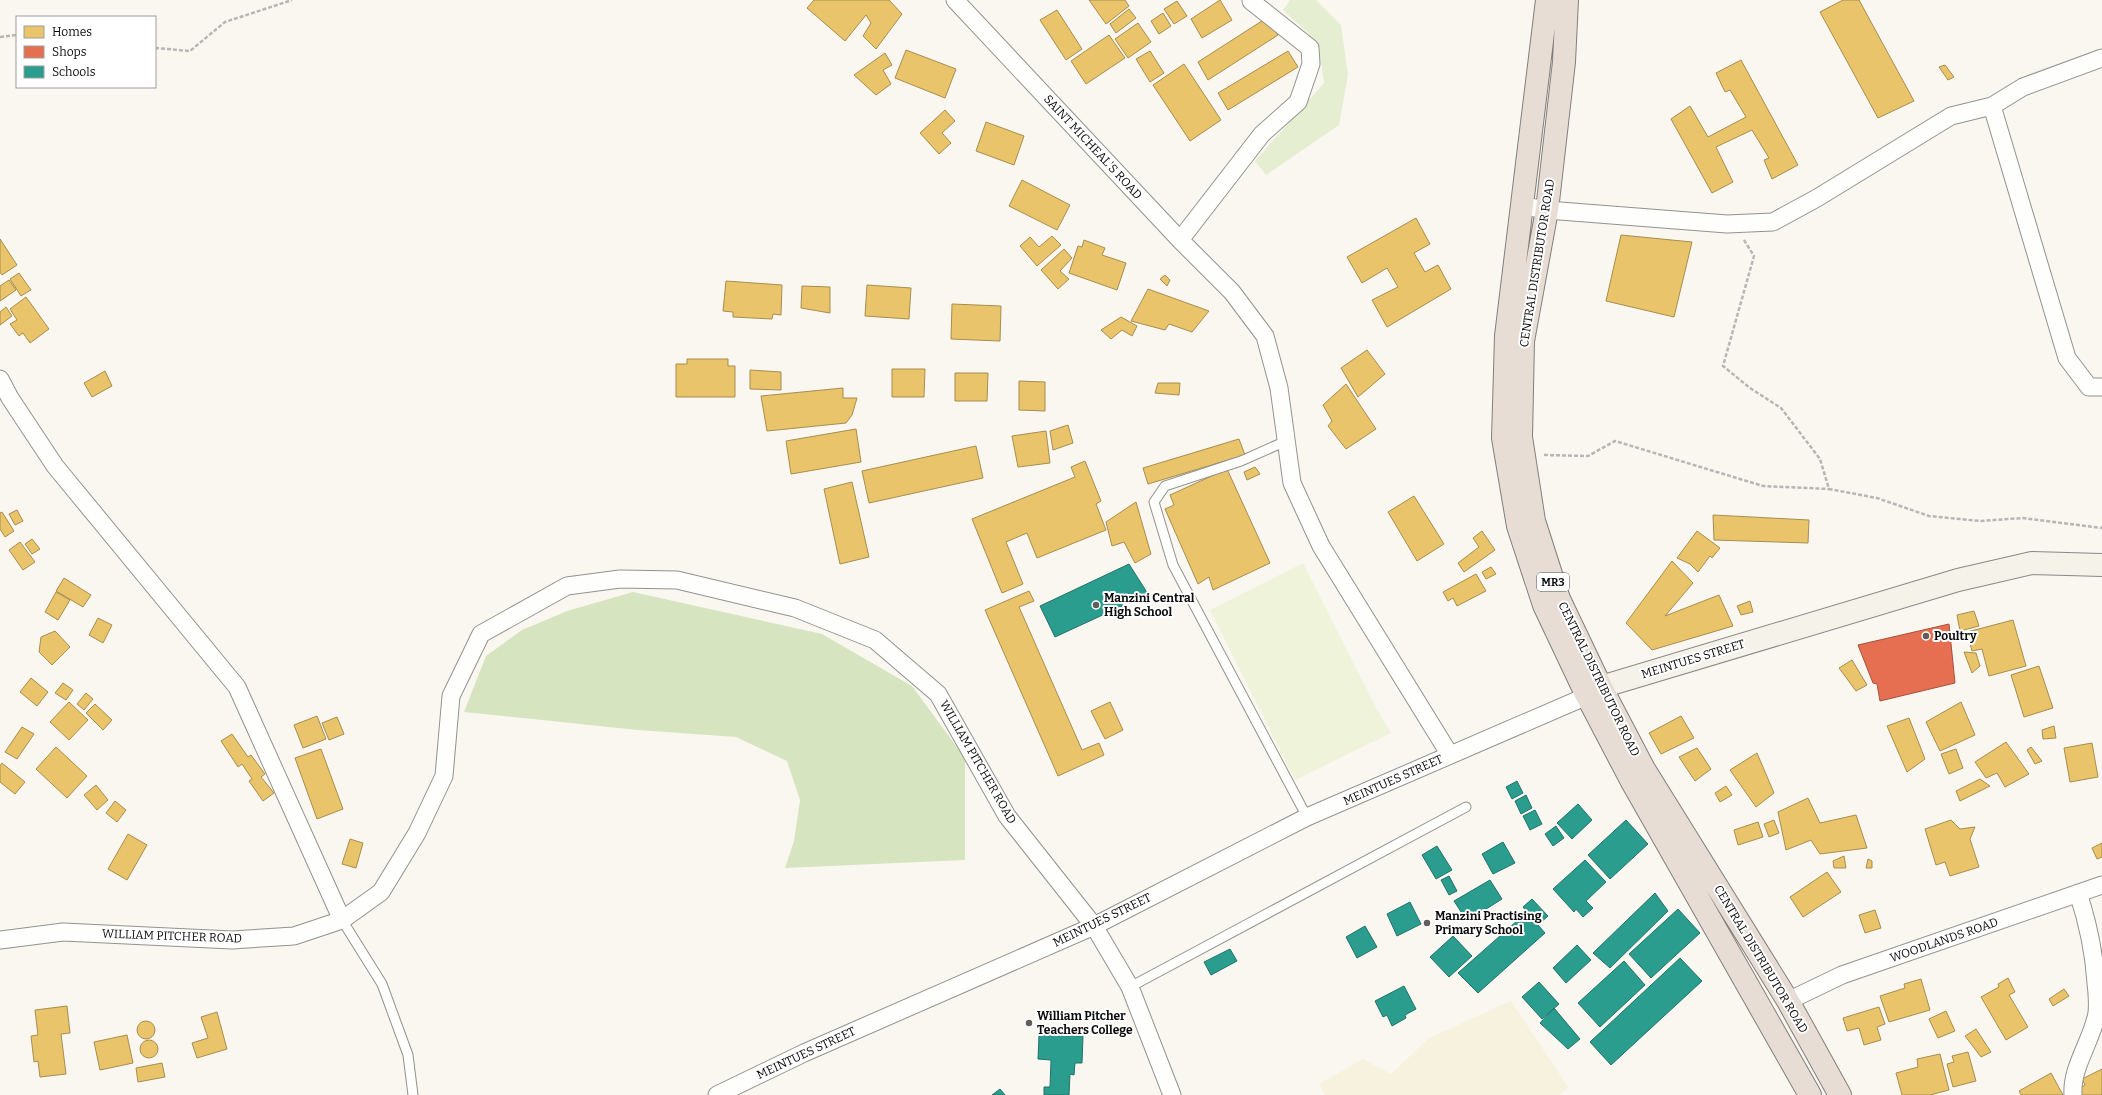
<svg xmlns="http://www.w3.org/2000/svg" width="2102" height="1095" font-family="Bitter,serif">
<style>
.farmland{fill:#f6f2dd}
.green{fill:#e5eed1}
.forest{fill:#d6e5bf}
.pitch{fill:#eef3da}
.homes{fill:#e9c46a;stroke:#a78d4e}
.shops{fill:#e76f51;stroke:#a5513c}
.schools{fill:#2a9d8f;stroke:#217268}
.lines{fill:none;stroke-linecap:round;stroke-linejoin:round}
.lane-casing{stroke:#93928f;stroke-width:11}
.street-casing{stroke:#93928f;stroke-width:19}
.secondary-casing{stroke:#8a8885;stroke-width:24}
.highway-casing{stroke:#807f7c;stroke-width:24}
.path{stroke:#b7b6b5;stroke-width:2.5;stroke-dasharray:4 2;stroke-linecap:butt}
.lane{stroke:#fefefd;stroke-width:9}
.street{stroke:#fefefd;stroke-width:17}
.secondary{stroke:#f4f2e9;stroke-width:22}
.highway{stroke:#e8ddd5;stroke-width:22}
.poi-dot{fill:#5f5e5c;stroke:#fff;stroke-width:1.5}
.labels{text-anchor:middle;stroke-width:4;stroke-linejoin:round;paint-order:stroke}
.shield{fill:#fff;stroke:#555;stroke-width:1}
.shield-label{font-size:11px;font-weight:bold;fill:#0c0c0c}
.street-label{font-size:12px;fill:#0c0c0c;stroke:#fff}
.poi-label{font-size:12px;font-weight:bold;fill:#0c0c0c;stroke:#fff;text-anchor:start}
</style>
<rect width="100%" height="100%" fill="#faf7f0"/>
<path class="farmland" d="M 1511,1001 L 1568,1087 L 1559,1095 L 1325,1095 L 1319,1084 L 1363,1059 L 1391,1074 L 1429,1038 Z"/>
<path class="green" d="M 1290,0 L 1316,0 L 1341,25 L 1348,75 L 1339,125 L 1266,175 L 1255,161 L 1324,83 L 1321,62 L 1309,34 L 1283,10 Z"/>
<path class="forest" d="M 633,592 L 822,634 L 912,686 L 965,758 L 965,860 L 785,868 L 794,841 L 800,800 L 787,761 L 736,737 L 638,730 L 464,712 L 486,656 L 522,630 L 567,611 Z"/>
<path class="pitch" d="M 1303,563 L 1376,708 L 1391,733 L 1295,780 L 1210,610 Z"/>
<path class="homes" d="M 814,0 L 889,0 L 902,14 L 876,49 L 863,36 L 871,23 L 866,15 L 845,41 L 807,8 Z
M 1089,0 L 1125,0 L 1129,6 L 1106,24 Z
M 1220,0 L 1232,20 L 1202,38 L 1191,19 Z
M 1843,0 L 1859,0 L 1914,101 L 1878,118 L 1820,12 Z
M 1177,1 L 1187,16 L 1174,24 L 1164,9 Z
M 1129,9 L 1136,18 L 1116,33 L 1110,24 Z
M 1057,10 L 1082,49 L 1066,60 L 1040,20 Z
M 1163,13 L 1171,26 L 1159,34 L 1151,21 Z
M 1268,17 L 1278,35 L 1208,80 L 1198,62 Z
M 1138,23 L 1151,42 L 1128,58 L 1115,39 Z
M 1109,35 L 1125,58 L 1086,84 L 1071,61 Z
M 906,50 L 956,69 L 945,98 L 895,78 Z
M 1150,51 L 1164,73 L 1150,82 L 1136,59 Z
M 1288,51 L 1298,67 L 1228,110 L 1218,93 Z
M 885,53 L 892,65 L 883,70 L 891,84 L 876,95 L 854,75 Z
M 1741,60 L 1798,165 L 1772,179 L 1764,160 L 1769,158 L 1752,130 L 1716,147 L 1733,182 L 1712,193 L 1671,119 L 1690,106 L 1708,137 L 1746,117 L 1730,90 L 1725,92 L 1716,73 Z
M 1184,64 L 1221,120 L 1190,141 L 1153,85 Z
M 1945,65 L 1954,77 L 1948,80 L 1939,67 Z
M 945,110 L 955,121 L 942,133 L 951,143 L 939,154 L 920,133 Z
M 986,122 L 1024,136 L 1014,165 L 976,151 Z
M 1022,180 L 1070,205 L 1057,230 L 1009,206 Z
M 1416,218 L 1430,244 L 1414,253 L 1425,272 L 1438,265 L 1451,289 L 1387,327 L 1372,300 L 1398,287 L 1387,268 L 1362,283 L 1347,257 Z
M 1621,235 L 1692,242 L 1674,317 L 1606,301 Z
M 1052,236 L 1061,245 L 1037,266 L 1020,246 L 1030,237 L 1039,247 Z
M 0,239 L 17,265 L 2,275 L 0,272 Z
M 1084,240 L 1105,248 L 1102,255 L 1126,263 L 1117,290 L 1069,273 L 1078,246 L 1082,247 Z
M 1064,249 L 1072,258 L 1060,271 L 1069,279 L 1058,289 L 1041,270 Z
M 19,273 L 31,290 L 21,296 L 10,279 Z
M 1165,275 L 1170,280 L 1167,286 L 1160,279 Z
M 9,280 L 16,290 L 0,301 L 0,286 Z
M 726,281 L 782,285 L 781,315 L 773,314 L 772,319 L 733,317 L 733,312 L 723,311 Z
M 867,285 L 911,288 L 909,319 L 865,316 Z
M 802,286 L 830,287 L 830,313 L 801,308 Z
M 1148,289 L 1209,311 L 1192,332 L 1169,324 L 1165,330 L 1131,321 Z
M 26,297 L 49,329 L 30,343 L 23,333 L 19,336 L 10,324 L 17,320 L 10,309 Z
M 952,304 L 1001,306 L 1000,341 L 951,339 Z
M 6,307 L 12,316 L 0,325 L 0,312 Z
M 1121,317 L 1137,326 L 1132,336 L 1122,330 L 1111,339 L 1101,330 Z
M 1367,350 L 1385,374 L 1358,397 L 1341,368 Z
M 687,359 L 728,359 L 728,366 L 735,366 L 735,397 L 676,397 L 676,364 L 687,364 Z
M 892,369 L 925,369 L 924,397 L 892,397 Z
M 750,370 L 781,372 L 781,390 L 750,389 Z
M 105,371 L 112,386 L 92,397 L 84,383 Z
M 955,373 L 988,373 L 987,401 L 955,401 Z
M 1019,381 L 1045,382 L 1045,411 L 1019,410 Z
M 1158,383 L 1180,383 L 1179,395 L 1155,393 Z
M 1346,384 L 1376,429 L 1346,449 L 1328,426 L 1332,421 L 1323,405 Z
M 843,388 L 843,398 L 857,398 L 852,415 L 846,423 L 767,431 L 761,396 Z
M 1068,425 L 1073,443 L 1053,450 L 1050,431 Z
M 856,429 L 861,462 L 791,474 L 786,441 Z
M 1046,431 L 1050,463 L 1018,467 L 1012,436 Z
M 1239,439 L 1245,455 L 1148,484 L 1143,468 Z
M 976,446 L 983,478 L 869,503 L 862,471 Z
M 1085,461 L 1101,501 L 1096,504 L 1106,530 L 1037,558 L 1027,533 L 1006,542 L 1023,584 L 1002,593 L 972,519 L 1075,477 L 1071,467 Z
M 1255,467 L 1260,474 L 1247,480 L 1244,472 Z
M 1227,469 L 1270,563 L 1213,590 L 1209,577 L 1198,584 L 1165,509 L 1174,505 L 1170,495 Z
M 852,482 L 869,557 L 840,564 L 824,489 Z
M 1414,496 L 1444,544 L 1417,561 L 1388,512 Z
M 1136,502 L 1151,554 L 1135,563 L 1124,542 L 1112,546 L 1106,522 Z
M 17,510 L 23,521 L 15,525 L 9,514 Z
M 2,512 L 14,531 L 5,537 L 0,529 L 0,513 Z
M 1713,515 L 1809,520 L 1808,543 L 1714,540 Z
M 1482,531 L 1495,550 L 1464,572 L 1458,563 L 1479,547 L 1473,538 Z
M 1697,531 L 1720,548 L 1712,558 L 1710,556 L 1698,572 L 1690,564 L 1677,558 Z
M 32,539 L 40,549 L 32,554 L 25,544 Z
M 20,542 L 35,562 L 23,570 L 9,550 Z
M 1672,561 L 1693,583 L 1665,616 L 1719,595 L 1733,626 L 1652,650 L 1626,623 Z
M 1491,567 L 1496,574 L 1486,579 L 1482,572 Z
M 1476,574 L 1486,591 L 1457,606 L 1453,598 L 1448,601 L 1443,592 Z
M 64,578 L 91,595 L 83,607 L 56,591 Z
M 1029,591 L 1034,601 L 1019,607 L 1082,750 L 1099,743 L 1104,755 L 1058,776 L 985,610 Z
M 56,592 L 70,600 L 58,620 L 45,612 Z
M 1750,601 L 1753,612 L 1741,615 L 1737,606 Z
M 1974,611 L 1979,626 L 1960,631 L 1957,615 Z
M 98,618 L 112,625 L 103,643 L 89,635 Z
M 2013,620 L 2026,666 L 1989,676 L 1982,649 L 1972,651 L 1967,632 Z
M 55,631 L 70,647 L 52,665 L 39,652 L 41,637 Z
M 1964,652 L 1976,653 L 1980,666 L 1972,673 Z
M 1852,660 L 1867,685 L 1856,691 L 1839,668 Z
M 2039,666 L 2053,708 L 2024,717 L 2011,675 Z
M 31,678 L 48,692 L 37,706 L 20,692 Z
M 63,683 L 73,690 L 66,700 L 55,693 Z
M 86,693 L 93,699 L 84,710 L 77,704 Z
M 69,702 L 88,720 L 69,740 L 50,722 Z
M 1110,702 L 1123,730 L 1105,739 L 1091,711 Z
M 1961,702 L 1975,735 L 1940,751 L 1926,722 Z
M 95,704 L 112,720 L 103,730 L 86,713 Z
M 317,716 L 326,739 L 303,748 L 294,725 Z
M 1681,716 L 1694,738 L 1661,754 L 1649,733 Z
M 337,717 L 344,734 L 329,740 L 322,723 Z
M 1909,718 L 1925,759 L 1907,772 L 1887,726 Z
M 2054,726 L 2056,738 L 2043,739 L 2042,730 Z
M 22,727 L 34,734 L 17,759 L 5,752 Z
M 232,734 L 248,757 L 251,755 L 265,774 L 261,777 L 274,793 L 263,801 L 249,781 L 252,779 L 242,764 L 238,767 L 221,741 Z
M 2006,742 L 2029,774 L 2005,787 L 1997,773 L 1986,778 L 1975,762 Z
M 2092,743 L 2098,777 L 2070,782 L 2064,748 Z
M 56,747 L 87,776 L 67,798 L 36,769 Z
M 2031,747 L 2042,761 L 2035,764 L 2027,750 Z
M 1697,748 L 1711,769 L 1695,781 L 1679,757 Z
M 321,749 L 343,809 L 317,819 L 295,758 Z
M 1956,749 L 1963,768 L 1949,774 L 1941,754 Z
M 1757,753 L 1774,793 L 1756,807 L 1730,770 Z
M 2,763 L 25,782 L 15,794 L 0,782 L 0,766 Z
M 1980,779 L 1990,786 L 1960,801 L 1956,791 Z
M 96,785 L 108,800 L 97,810 L 84,795 Z
M 1726,786 L 1732,795 L 1720,802 L 1715,793 Z
M 1808,798 L 1820,823 L 1856,815 L 1867,848 L 1820,854 L 1811,840 L 1786,850 L 1778,812 Z
M 115,801 L 126,810 L 117,822 L 106,813 Z
M 1774,820 L 1779,833 L 1769,837 L 1764,824 Z
M 1951,820 L 1960,829 L 1975,827 L 1970,839 L 1979,867 L 1950,876 L 1945,862 L 1936,865 L 1925,829 Z
M 1758,822 L 1763,837 L 1738,845 L 1734,830 Z
M 128,834 L 147,845 L 127,880 L 108,869 Z
M 350,839 L 363,843 L 356,868 L 342,864 Z
M 2102,843 L 2102,857 L 2097,859 L 2092,848 Z
M 1844,856 L 1846,868 L 1834,868 L 1833,861 Z
M 1868,859 L 1872,861 L 1872,868 L 1866,868 Z
M 1827,872 L 1841,892 L 1803,917 L 1790,897 Z
M 1875,910 L 1881,928 L 1865,933 L 1859,915 Z
M 2008,978 L 2015,992 L 2009,995 L 2028,1027 L 2006,1040 L 1981,997 L 1999,987 L 1998,984 Z
M 1921,979 L 1930,1010 L 1889,1022 L 1880,996 L 1905,988 L 1904,984 Z
M 2064,989 L 2069,996 L 2053,1006 L 2049,999 Z
M 67,1006 L 70,1033 L 61,1034 L 66,1074 L 40,1077 L 38,1061 L 34,1062 L 31,1036 L 38,1035 L 35,1010 Z
M 1879,1007 L 1885,1024 L 1877,1027 L 1881,1040 L 1864,1045 L 1859,1028 L 1847,1031 L 1843,1018 Z
M 1946,1011 L 1955,1031 L 1938,1038 L 1929,1019 Z
M 217,1012 L 227,1049 L 197,1058 L 192,1043 L 208,1038 L 201,1017 Z
M137 1030a9 9 0 1 1 18 0a9 9 0 1 1-18 0Z
M 1976,1029 L 1991,1052 L 1981,1057 L 1965,1036 Z
M 127,1035 L 133,1063 L 100,1070 L 94,1042 Z
M140 1049a9 9 0 1 1 18 0a9 9 0 1 1-18 0Z
M 1968,1052 L 1976,1081 L 1953,1087 L 1947,1064 L 1954,1062 L 1952,1056 Z
M 1940,1054 L 1949,1090 L 1930,1095 L 1902,1095 L 1896,1073 L 1918,1067 L 1917,1059 Z
M 162,1063 L 165,1077 L 138,1082 L 136,1068 Z
M 2102,1069 L 2102,1095 L 2077,1095 L 2075,1091 L 2085,1085 L 2082,1079 Z
M 2051,1073 L 2063,1095 L 2021,1095 L 2019,1091 Z"/>
<path class="shops" d="M 1949,624 L 1955,683 L 1880,701 L 1877,684 L 1873,683 L 1858,645 Z"/>
<path class="schools" d="M 1129,564 L 1148,594 L 1055,637 L 1040,606 Z
M 1517,781 L 1523,793 L 1512,799 L 1506,787 Z
M 1526,795 L 1532,808 L 1521,814 L 1515,801 Z
M 1578,804 L 1592,820 L 1572,839 L 1557,823 Z
M 1535,810 L 1542,824 L 1530,830 L 1523,816 Z
M 1626,820 L 1648,844 L 1610,879 L 1588,855 Z
M 1556,826 L 1564,838 L 1553,846 L 1545,834 Z
M 1503,842 L 1515,863 L 1493,874 L 1482,854 Z
M 1437,846 L 1452,870 L 1436,879 L 1422,855 Z
M 1585,860 L 1606,882 L 1586,901 L 1593,908 L 1583,917 L 1576,909 L 1574,912 L 1553,889 Z
M 1449,876 L 1457,891 L 1449,895 L 1441,880 Z
M 1490,880 L 1502,899 L 1467,921 L 1454,901 Z
M 1655,893 L 1668,911 L 1610,968 L 1593,953 Z
M 1532,899 L 1548,916 L 1538,925 L 1545,933 L 1478,993 L 1458,973 L 1527,912 L 1523,907 Z
M 1410,902 L 1421,924 L 1397,936 L 1387,914 Z
M 1678,909 L 1700,933 L 1651,978 L 1629,954 Z
M 1365,926 L 1377,947 L 1357,958 L 1346,937 Z
M 1453,936 L 1472,956 L 1449,977 L 1430,957 Z
M 1577,945 L 1591,960 L 1566,983 L 1553,968 Z
M 1230,949 L 1237,961 L 1211,975 L 1204,962 Z
M 1680,958 L 1702,981 L 1611,1065 L 1590,1042 Z
M 1624,961 L 1645,985 L 1600,1027 L 1578,1003 Z
M 1539,982 L 1559,1004 L 1542,1019 L 1522,997 Z
M 1404,986 L 1416,1009 L 1405,1015 L 1406,1018 L 1392,1026 L 1387,1015 L 1383,1017 L 1375,1001 Z
M 1554,1008 L 1580,1039 L 1568,1049 L 1540,1023 Z
M 1039,1035 L 1083,1036 L 1082,1063 L 1075,1063 L 1074,1075 L 1070,1074 L 1069,1095 L 1044,1095 L 1044,1087 L 1050,1087 L 1051,1060 L 1038,1059 Z
M 1000,1089 L 1005,1095 L 992,1095 Z"/>
<g class="lines">
<defs>
<path id="lane" d="M 1286,441 L 1241,461 L 1165,486 L 1154,502 L 1173,565 L 1307,817
M 342,920 L 382,984 L 408,1055 L 413,1095
M 1130,987 L 1466,807"/>
<path id="street" d="M 955,0 L 1180,240 L 1232,292 L 1265,336 L 1279,388 L 1292,483 L 1321,546 L 1450,755
M 1992,106 L 2067,358 L 2089,387 L 2102,387
M 1523,206 L 1547,210 L 1727,224 L 1773,222 L 1817,198 L 1951,116 L 1992,106 L 2023,87 L 2102,58
M 1180,240 L 1262,134 L 1298,102 L 1311,64 L 1310,48 L 1251,1
M 0,379 L 10,398 L 55,466 L 237,687 L 342,920
M 0,940 L 63,932 L 232,940 L 294,936 L 342,920 L 381,892 L 417,833 L 444,776 L 451,696 L 481,634 L 567,586 L 620,579 L 677,580 L 795,608 L 875,640 L 938,694 L 1007,816 L 1094,926 L 1130,987 L 1172,1095
M 1788,1001 L 1842,975 L 2102,885
M 717,1095 L 804,1053 L 1094,926 L 1307,817 L 1587,696
M 2073,1095 C 2071,1067 2092,1041 2097,1013 C 2098,1004 2097,992 2096,983 C 2094,951 2088,923 2078,893"/>
<path id="secondary" d="M 1587,696 L 1601,687 L 1958,580 L 2032,563 L 2102,565"/>
<path id="highway" d="M 1547,0 L 1506,336 L 1503,438 L 1518,526 L 1544,605 L 1587,696 L 1631,780 L 1810,1095
M 1567,0 L 1564,62 L 1547,210 L 1523,341 L 1521,437 L 1534,521 L 1559,599 L 1601,687 L 1644,769 L 1788,1001 L 1840,1095"/>
</defs>
<use href="#lane" class="lane-casing"/>
<use href="#street" class="street-casing"/>
<use href="#secondary" class="secondary-casing"/>
<use href="#highway" class="highway-casing"/>
<path class="path" d="M 0,37 L 17,35
M 155,48 L 190,51 L 225,22 L 292,0
M 1744,240 L 1754,256 L 1723,366 L 1750,388 L 1781,408 L 1820,459 L 1829,489 L 1877,498 L 1929,516 L 1980,521 L 2023,518 L 2102,528
M 1544,455 L 1588,456 L 1615,441 L 1763,486 L 1829,489"/>
<use href="#lane" class="lane"/>
<use href="#street" class="street"/>
<use href="#secondary" class="secondary"/>
<use href="#highway" class="highway"/>
</g>
<g class="poi-dot">
<circle cx="1096" cy="605" r="4"/>
<circle cx="1926" cy="636" r="4"/>
<circle cx="1427" cy="923" r="4"/>
<circle cx="1029" cy="1023" r="4"/>
</g>
<g class="labels">
<rect class="shield" x="1537" y="573" width="32" height="18" rx="3"/>
<g class="shield-label">
<text x="1553" y="586">MR3</text>
</g>
<g class="street-label">
<text transform="translate(1093 147) rotate(47)" y="4">SAINT MICHEAL'S ROAD</text>
<text transform="translate(1537 263) rotate(-81)" y="4">CENTRAL DISTRIBUTOR ROAD</text>
<text transform="translate(1693 659) rotate(-17)" y="4">MEINTUES STREET</text>
<text transform="translate(1599 679) rotate(64)" y="4">CENTRAL DISTRIBUTOR ROAD</text>
<text transform="translate(978 762) rotate(60)" y="4">WILLIAM PITCHER ROAD</text>
<text transform="translate(1393 780) rotate(-24)" y="4">MEINTUES STREET</text>
<text transform="translate(1102 920) rotate(-26)" y="4">MEINTUES STREET</text>
<text transform="translate(172 936) rotate(2)" y="4">WILLIAM PITCHER ROAD</text>
<text transform="translate(1944 940) rotate(-19)" y="4">WOODLANDS ROAD</text>
<text transform="translate(1761 959) rotate(59)" y="4">CENTRAL DISTRIBUTOR ROAD</text>
<text transform="translate(806 1053) rotate(-25)" y="4">MEINTUES STREET</text>
</g>
<g class="poi-label">
<text x="1104" y="602">Manzini Central<tspan x="1104" dy="14">High School</tspan></text>
<text x="1934" y="640">Poultry</text>
<text x="1435" y="920">Manzini Practising<tspan x="1435" dy="14">Primary School</tspan></text>
<text x="1037" y="1020">William Pitcher<tspan x="1037" dy="14">Teachers College</tspan></text>
</g>
</g>
<rect x="16" y="16" width="140" height="72" fill="#ffffff" stroke="#9e9e9e"/>
<rect x="24" y="26" width="20" height="12" fill="#e9c46a" stroke="#9e9e9e"/>
<text x="52" y="36" font-size="12" fill="#0c0c0c">Homes</text>
<rect x="24" y="46" width="20" height="12" fill="#e76f51" stroke="#9e9e9e"/>
<text x="52" y="56" font-size="12" fill="#0c0c0c">Shops</text>
<rect x="24" y="66" width="20" height="12" fill="#2a9d8f" stroke="#9e9e9e"/>
<text x="52" y="76" font-size="12" fill="#0c0c0c">Schools</text>
</svg>
